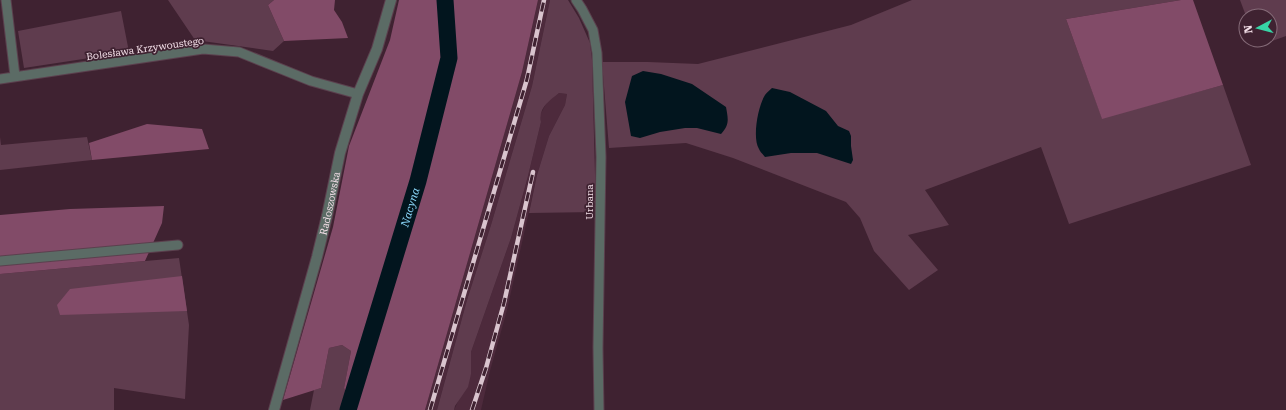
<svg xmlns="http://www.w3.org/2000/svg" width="1286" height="410" font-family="'Roboto Serif',serif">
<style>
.built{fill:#4d2a3c}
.green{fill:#5f3c4e}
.forest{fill:#824b68}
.water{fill:#02151e}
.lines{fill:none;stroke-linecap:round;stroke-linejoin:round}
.river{stroke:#02151e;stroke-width:17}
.minor-casing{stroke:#5b404e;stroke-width:11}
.tertiary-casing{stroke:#5b404e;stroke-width:12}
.minor{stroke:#5b6b65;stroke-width:9}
.tertiary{stroke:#5b6b65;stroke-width:10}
.rail-casing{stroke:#d9c4ce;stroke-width:4.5}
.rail{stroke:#3f2231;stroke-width:3;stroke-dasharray:9;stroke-linecap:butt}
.labels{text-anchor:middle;stroke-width:3.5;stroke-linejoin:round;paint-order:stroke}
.street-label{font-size:10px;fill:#f0dce5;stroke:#3f2231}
.water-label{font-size:11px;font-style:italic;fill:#8cd9fc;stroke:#3f2231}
</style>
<rect width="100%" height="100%" fill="#3f2231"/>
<path class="built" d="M 538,0 L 550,0 L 532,86 L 491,225 L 467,300 L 437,410 L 425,410 L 522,72 Z
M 559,93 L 567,94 L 565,105 L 549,136 L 537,175 L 507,310 L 490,371 L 481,410 L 454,410 L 471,374 L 471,352 L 511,238 L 528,176 L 541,122 L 540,115 L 547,102 Z"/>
<path class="green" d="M 168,0 L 274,0 L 268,5 L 284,41 L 273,51 L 195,40 Z
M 550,0 L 568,0 L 579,18 L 590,43 L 592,60 L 596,212 L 529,213 L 537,175 L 549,136 L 565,105 L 567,94 L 559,93 C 549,101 538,108 541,122 L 528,176 L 511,238 L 471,352 L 471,374 L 468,387 L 455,406 L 454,410 L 437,410 L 467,300 L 491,225 L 532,86 Z
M 912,0 L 1181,0 L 1066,19 L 1102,118 L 1223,85 L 1251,165 L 1069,224 L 1041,147 L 925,190 L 949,225 L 908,235 L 938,270 L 909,290 L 874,251 L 860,218 L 846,202 L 733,158 L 686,143 L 609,148 L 602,62 L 648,62 L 698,64 L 851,25 Z
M 1240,0 L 1286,0 L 1286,36 L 1258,46 L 1255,40 L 1270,40 L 1270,16 L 1246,16 Z
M 121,11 L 129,52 L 24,68 L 18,31 Z
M 0,137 L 1,145 L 87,137 L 92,160 L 0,170 Z
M 179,258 L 189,325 L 185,399 L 114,388 L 114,410 L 0,410 L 0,274 Z
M 342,345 L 351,351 L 344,388 L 348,397 L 344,410 L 310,410 L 314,390 L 321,388 L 329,348 Z"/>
<path class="forest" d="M 274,0 L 335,0 L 334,10 L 342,22 L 348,38 L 284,41 L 268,5 Z
M 399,0 L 441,0 L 445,57 L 415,179 L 348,397 L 344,388 L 351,351 L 342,345 L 329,348 L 321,388 L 283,400 L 333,227 L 349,146 L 390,40 Z
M 447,0 L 538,0 L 522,72 L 425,410 L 353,410 L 421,180 L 451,59 Z
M 1181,0 L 1193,0 L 1223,85 L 1102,119 L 1066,19 Z
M 147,124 L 202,129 L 209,149 L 92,160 L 89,143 Z
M 164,206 L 162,223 L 145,261 L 0,274 L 0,215 L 70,209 Z
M 182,276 L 187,311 L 60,315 L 57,305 L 70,289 Z"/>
<path class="water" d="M 643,71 L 661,74 L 692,84 L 726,107 C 728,119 730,124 721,134 L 697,128 L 685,128 L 660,132 L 640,138 L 631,136 L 625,102 L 632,76 Z
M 772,88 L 790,92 L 826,111 L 838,126 L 849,131 L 851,136 L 851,146 L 853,160 L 851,164 L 817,153 L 791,153 L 765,157 C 763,154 760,152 759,149 C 752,138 758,106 765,95 C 767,92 770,90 772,88 Z"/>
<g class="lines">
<path class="river" id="s1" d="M 348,410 L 418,181 L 449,58 L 445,0"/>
<defs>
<path id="minor" d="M 6,0 L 15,76
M 576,0 L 582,9 L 593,30 L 597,53 L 601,157 L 598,348 L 599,410
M 0,79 L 203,49 L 239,52 L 311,81 L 358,94
M 0,261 L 178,245"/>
<g id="tertiary">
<path id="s2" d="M 274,410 L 317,257 L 327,216 L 340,153 L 358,94 L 377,49 L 391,0"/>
</g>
</defs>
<use href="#minor" class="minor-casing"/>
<use href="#tertiary" class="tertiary-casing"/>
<use href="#minor" class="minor"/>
<use href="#tertiary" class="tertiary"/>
<defs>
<path id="rail" d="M 430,410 L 527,79 L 544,0
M 472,410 L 486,368 L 504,303 L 533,172"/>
</defs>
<use href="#rail" class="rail-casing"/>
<use href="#rail" class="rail"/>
</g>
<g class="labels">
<g class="street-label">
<text transform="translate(145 48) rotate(-8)" y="4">Bolesława Krzywoustego</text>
<text transform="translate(589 202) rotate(-90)" y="4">Urbana</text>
<text dy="4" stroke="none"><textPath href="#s2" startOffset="214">Radoszowska</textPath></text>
</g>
<g class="water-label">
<text dy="4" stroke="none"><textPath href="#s1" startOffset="212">Nacyna</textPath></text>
</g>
</g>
<g transform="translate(1258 28) rotate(263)"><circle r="19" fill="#3f2231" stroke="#866c79"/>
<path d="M0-3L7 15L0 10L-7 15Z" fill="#37d4a6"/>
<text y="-6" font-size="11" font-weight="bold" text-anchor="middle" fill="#f0dce5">N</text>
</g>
</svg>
